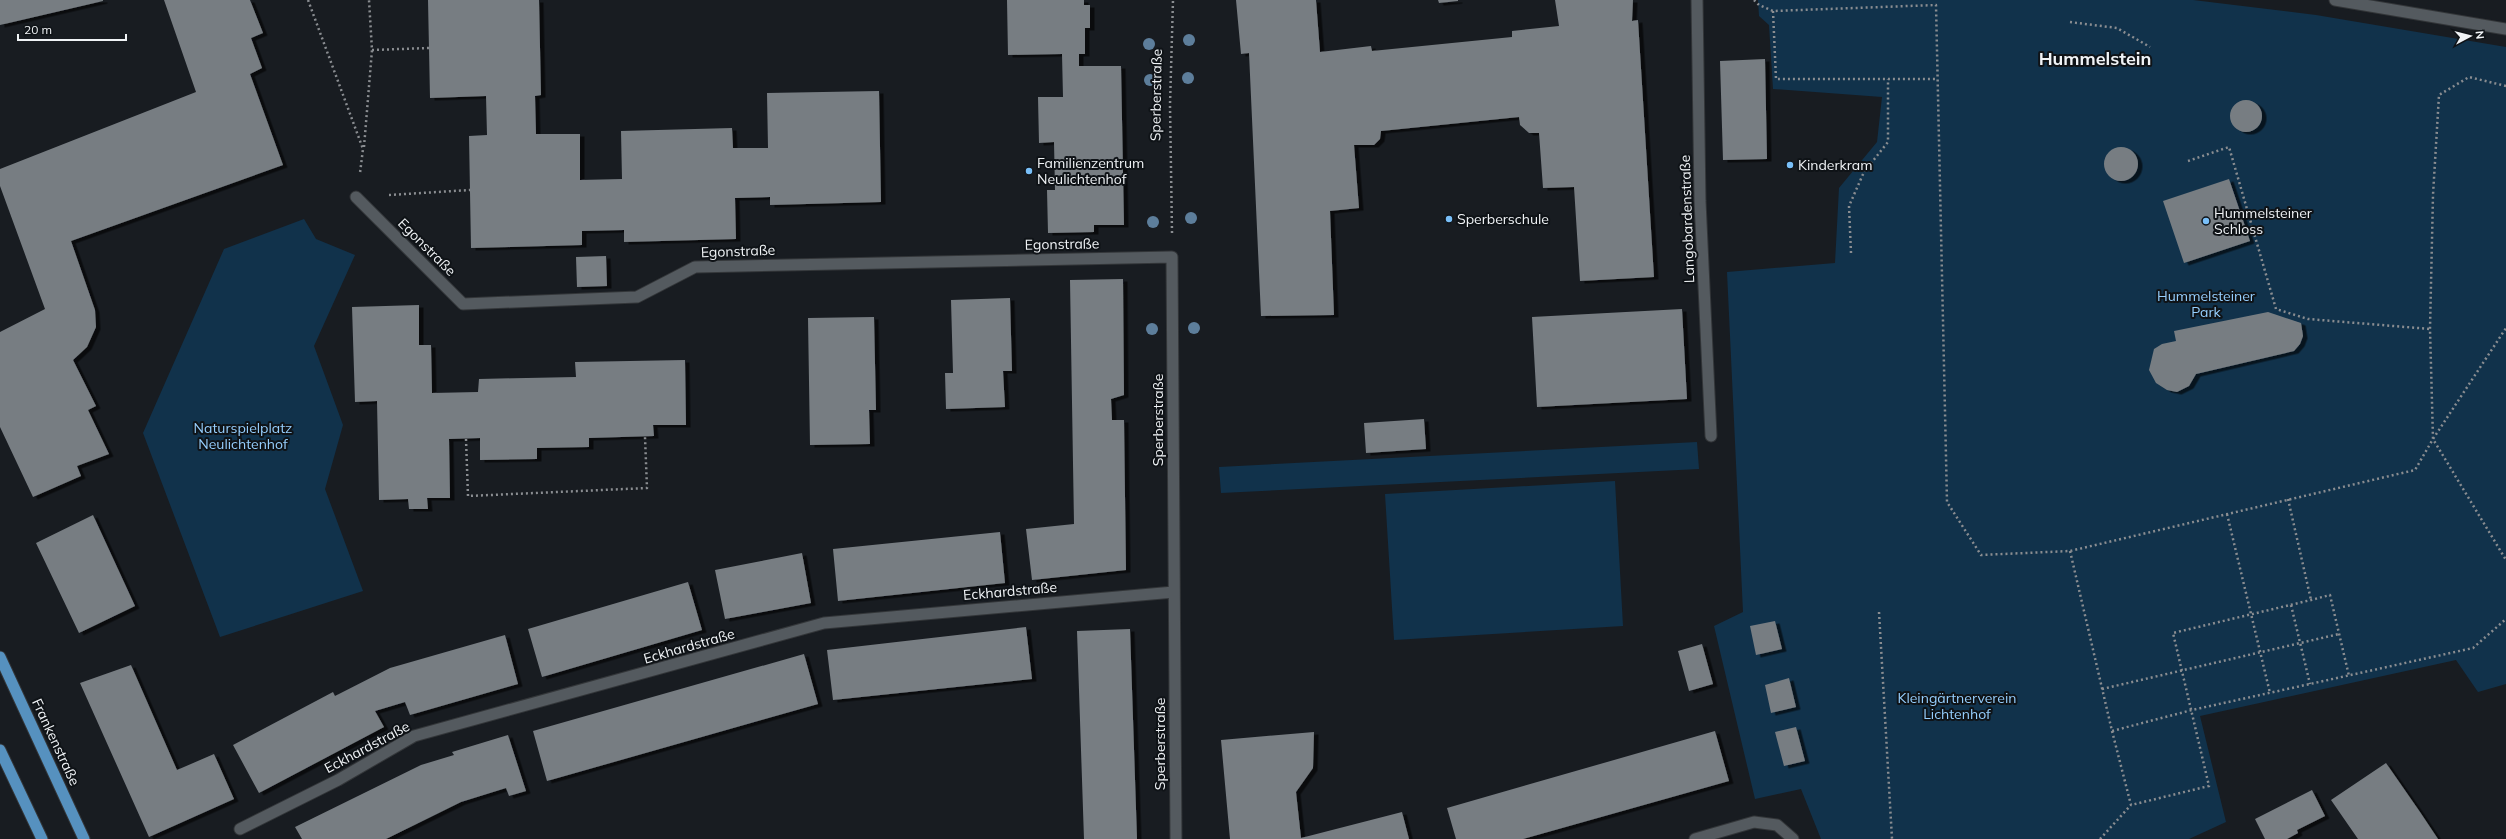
<svg xmlns="http://www.w3.org/2000/svg" width="2506" height="839" font-family="Mulish,sans-serif">
<style>
.green{fill:#11324b}
.building{fill:#777d82;filter:url(#shadow)}
.lines{fill:none;stroke-linecap:round;stroke-linejoin:round}
.minor-casing{stroke:#333639;stroke-width:13}
.primary-casing{stroke:#333639;stroke-width:13}
.path{stroke:#8a8d91;stroke-width:2.5;stroke-dasharray:2 3;stroke-linecap:butt}
.minor{stroke:#545a5f;stroke-width:11}
.primary{stroke:#5691bf;stroke-width:11}
.tree{fill:#5d7e9b}
.poi-dot{fill:#79bff8;stroke:#0f1317;stroke-width:1.5}
.labels{text-anchor:middle;stroke-width:4;stroke-linejoin:round;paint-order:stroke}
.street-label{font-size:14px;fill:#f0f3f6;stroke:#0f1317}
.poi-label{font-size:14px;fill:#f0f3f6;stroke:#0f1317;text-anchor:start}
.park-label{font-size:14px;fill:#96cffe;stroke:#0f1317}
.district-label{font-size:18px;font-weight:bold;fill:#f0f3f6;stroke:#0f1317}
</style>
<defs>
<filter id="shadow"><feDropShadow dx="4.5" dy="2.5" stdDeviation="0" flood-color="#0009"/></filter>
</defs>
<rect width="100%" height="100%" fill="#181c21"/>
<path class="green" d="M 1758,0 L 2193,0 L 2316,15 L 2506,47 L 2506,684 L 2478,692 L 2456,660 L 2200,716 L 2226,822 L 2189,839 L 1821,839 L 1801,789 L 1755,799 L 1714,626 L 1743,612 L 1727,272 L 1835,263 L 1839,188 L 1877,142 L 1882,97 L 1773,89 L 1769,25 L 1759,16 Z
M 304,219 L 316,239 L 355,255 L 314,346 L 343,425 L 325,489 L 363,591 L 220,637 L 143,433 L 224,249 Z
M 1697,442 L 1699,469 L 1221,493 L 1219,467 Z
M 1615,481 L 1623,626 L 1394,640 L 1385,494 Z"/>
<path class="building" d="M 0,0 L 103,0 L 103,1 L 0,25 Z
M 164,0 L 250,0 L 263,33 L 251,38 L 262,68 L 250,74 L 283,165 L 71,241 L 95,310 L 96,327 L 87,347 L 73,360 L 96,406 L 88,410 L 109,454 L 77,466 L 81,476 L 33,497 L 0,427 L 0,332 L 45,309 L 0,186 L 0,169 L 196,92 Z
M 428,0 L 539,0 L 541,95 L 535,96 L 536,134 L 580,134 L 580,180 L 622,179 L 621,131 L 732,128 L 733,148 L 768,148 L 767,93 L 879,91 L 881,202 L 770,205 L 770,197 L 735,198 L 736,239 L 624,242 L 624,230 L 582,231 L 582,245 L 471,248 L 469,136 L 487,135 L 486,96 L 430,98 Z
M 1007,0 L 1084,0 L 1084,5 L 1090,5 L 1090,28 L 1085,28 L 1085,54 L 1079,54 L 1079,66 L 1121,66 L 1124,225 L 1094,225 L 1094,232 L 1048,233 L 1047,190 L 1055,190 L 1054,142 L 1039,143 L 1038,97 L 1063,97 L 1062,54 L 1008,55 Z
M 1236,0 L 1316,0 L 1320,52 L 1371,46 L 1372,51 L 1512,37 L 1512,31 L 1559,26 L 1555,0 L 1633,0 L 1632,21 L 1638,20 L 1654,277 L 1580,281 L 1574,187 L 1543,188 L 1539,133 L 1529,133 L 1520,125 L 1519,117 L 1381,131 L 1380,139 L 1374,145 L 1354,145 L 1359,208 L 1330,211 L 1334,315 L 1261,316 L 1249,53 L 1241,54 Z
M 1438,0 L 1458,0 L 1458,1 L 1439,3 Z
M 1765,59 L 1767,159 L 1723,160 L 1720,61 Z
M2230 116a16 16 0 1 1 32 0a16 16 0 1 1-32 0Z
M2104 164a17 17 0 1 1 34 0a17 17 0 1 1-34 0Z
M 2229,179 L 2250,241 L 2184,263 L 2163,201 Z
M 606,256 L 607,286 L 577,287 L 576,257 Z
M 1123,279 L 1124,395 L 1111,399 L 1112,420 L 1124,420 L 1126,570 L 1032,580 L 1026,529 L 1074,524 L 1070,280 Z
M 1010,298 L 1012,371 L 1003,371 L 1005,407 L 946,409 L 945,373 L 953,373 L 951,300 Z
M 419,305 L 419,345 L 431,345 L 432,393 L 478,392 L 479,379 L 576,377 L 575,362 L 685,360 L 686,425 L 653,425 L 654,436 L 589,438 L 589,447 L 537,448 L 537,459 L 480,460 L 480,438 L 449,439 L 450,498 L 427,498 L 428,509 L 409,509 L 408,499 L 379,500 L 377,401 L 355,402 L 352,307 Z
M 1682,309 L 1687,399 L 1537,407 L 1532,317 Z
M 2268,312 L 2301,323 L 2303,336 L 2300,344 L 2294,351 L 2196,374 L 2189,386 L 2177,392 L 2167,390 L 2156,383 L 2149,370 L 2154,349 L 2162,344 L 2176,341 L 2174,331 Z
M 874,317 L 876,410 L 869,410 L 870,444 L 810,445 L 808,318 Z
M 1424,419 L 1426,449 L 1366,453 L 1364,423 Z
M 93,515 L 135,606 L 79,633 L 36,543 Z
M 1000,532 L 1005,583 L 838,601 L 833,549 Z
M 802,553 L 811,603 L 725,619 L 715,570 Z
M 688,582 L 702,630 L 542,677 L 528,629 Z
M 1775,621 L 1782,649 L 1756,655 L 1750,626 Z
M 1026,627 L 1032,679 L 833,700 L 827,650 Z
M 1130,629 L 1137,839 L 1084,839 L 1077,631 Z
M 505,635 L 518,684 L 410,715 L 405,702 L 375,711 L 384,727 L 259,793 L 233,745 L 333,692 L 335,696 L 390,668 Z
M 1702,644 L 1713,684 L 1689,691 L 1678,651 Z
M 804,654 L 818,704 L 547,781 L 533,731 Z
M 131,665 L 177,770 L 214,754 L 234,799 L 149,837 L 80,683 Z
M 1789,678 L 1796,707 L 1771,713 L 1765,685 Z
M 1796,727 L 1805,761 L 1784,766 L 1775,732 Z
M 1715,731 L 1729,781 L 1523,839 L 1456,839 L 1447,808 Z
M 1314,732 L 1313,768 L 1296,792 L 1301,838 L 1402,812 L 1409,839 L 1230,839 L 1221,740 Z
M 508,735 L 526,791 L 509,796 L 506,788 L 461,802 L 386,839 L 302,839 L 295,827 L 421,765 L 454,755 L 452,752 Z
M 2386,763 L 2420,812 L 2438,839 L 2358,839 L 2331,800 Z
M 2312,790 L 2325,816 L 2297,830 L 2298,833 L 2287,839 L 2265,839 L 2255,819 Z"/>
<g class="lines">
<defs>
<path id="minor" d="M 1697,0 L 1700,201 L 1711,436
M 2335,0 L 2506,29
M 356,197 L 463,304 L 637,297 L 695,267 L 1172,257 L 1176,839
M 240,829 L 338,780 L 414,736 L 824,623 L 1174,592
M 1695,839 L 1754,822 L 1777,825 L 1793,839"/>
<path id="primary" d="M 0,657 L 84,839
M 0,750 L 42,839"/>
</defs>
<use href="#minor" class="minor-casing"/>
<use href="#primary" class="primary-casing"/>
<path class="path" d="M 308,0 L 363,149 L 360,173
M 1754,0 L 1759,5 L 1773,11 L 1936,5 L 1947,502 L 1981,555 L 2070,551 L 2415,470 L 2433,439 L 2506,328
M 1773,11 L 1776,79 L 1936,79
M 2070,22 L 2117,28 L 2150,47
M 372,50 L 429,48
M 2506,86 L 2469,77 L 2439,95 L 2433,195 L 2430,329 L 2433,439 L 2506,560
M 364,147 L 372,50 L 369,0
M 2188,161 L 2229,147 L 2276,309 L 2308,319 L 2430,329
M 389,195 L 470,190
M 1172,233 L 1170,105 L 1173,0
M 1851,253 L 1849,206 L 1864,172 L 1888,142 L 1888,79
M 466,439 L 468,496 L 647,488 L 645,437
M 2288,499 L 2311,600
M 2227,514 L 2270,693
M 2070,551 L 2112,731 L 2192,710 L 2473,648 L 2506,619
M 2291,605 L 2310,684
M 1879,612 L 1892,839
M 2102,689 L 2339,634
M 2112,731 L 2131,805 L 2209,786 L 2173,633 L 2311,600 L 2330,595 L 2349,676
M 2100,839 L 2131,805"/>
<use href="#minor" class="minor"/>
<use href="#primary" class="primary"/>
</g>
<g class="tree">
<circle cx="1189" cy="40" r="6"/>
<circle cx="1149" cy="44" r="6"/>
<circle cx="1188" cy="78" r="6"/>
<circle cx="1150" cy="80" r="6"/>
<circle cx="1191" cy="218" r="6"/>
<circle cx="1153" cy="222" r="6"/>
<circle cx="1194" cy="328" r="6"/>
<circle cx="1152" cy="329" r="6"/>
</g>
<g class="poi-dot">
<circle cx="1790" cy="165" r="4"/>
<circle cx="1029" cy="171" r="4"/>
<circle cx="1449" cy="219" r="4"/>
<circle cx="2206" cy="221" r="4"/>
</g>
<g class="labels">
<g class="street-label">
<text transform="translate(1156 95) rotate(-89)" y="5">Sperberstraße</text>
<text transform="translate(1687 219) rotate(-92)" y="5">Langobardenstraße</text>
<text transform="translate(1062 244) rotate(-1)" y="5">Egonstraße</text>
<text transform="translate(427 247) rotate(45)" y="5">Egonstraße</text>
<text transform="translate(738 251) rotate(-2)" y="5">Egonstraße</text>
<text transform="translate(1158 420) rotate(-90)" y="5">Sperberstraße</text>
<text transform="translate(1010 591) rotate(-5)" y="5">Eckhardstraße</text>
<text transform="translate(689 646) rotate(-16)" y="5">Eckhardstraße</text>
<text transform="translate(56 742) rotate(65)" y="5">Frankenstraße</text>
<text transform="translate(1160 744) rotate(-90)" y="5">Sperberstraße</text>
<text transform="translate(367 747) rotate(-28)" y="5">Eckhardstraße</text>
</g>
<g class="poi-label">
<text x="1037" y="168">Familienzentrum<tspan x="1037" dy="16">Neulichtenhof</tspan></text>
<text x="1798" y="170">Kinderkram</text>
<text x="2214" y="218">Hummelsteiner<tspan x="2214" dy="16">Schloss</tspan></text>
<text x="1457" y="224">Sperberschule</text>
</g>
<g class="park-label">
<text x="2206" y="301">Hummelsteiner<tspan x="2206" dy="16">Park</tspan></text>
<text x="243" y="433">Naturspielplatz<tspan x="243" dy="16">Neulichtenhof</tspan></text>
<text x="1957" y="703">Kleingärtnerverein<tspan x="1957" dy="16">Lichtenhof</tspan></text>
</g>
<g class="district-label">
<text x="2095" y="65">Hummelstein</text>
</g>
</g>
<g transform="translate(2470 36) rotate(83)" stroke="#0f1317" stroke-width="3" paint-order="stroke">
<path d="M0-3L7 15L0 10L-7 15Z" fill="#f0f3f6"/>
<text y="-6" font-size="11" font-weight="bold" text-anchor="middle" fill="#f0f3f6">N</text>
</g>
<path d="M18 34v6h108v-6" fill="none" stroke="#f0f3f6" stroke-width="2"/>
<text x="24" y="34" font-size="12" fill="#f0f3f6" stroke="#0f1317" stroke-width="3" paint-order="stroke">20 m</text>
</svg>
